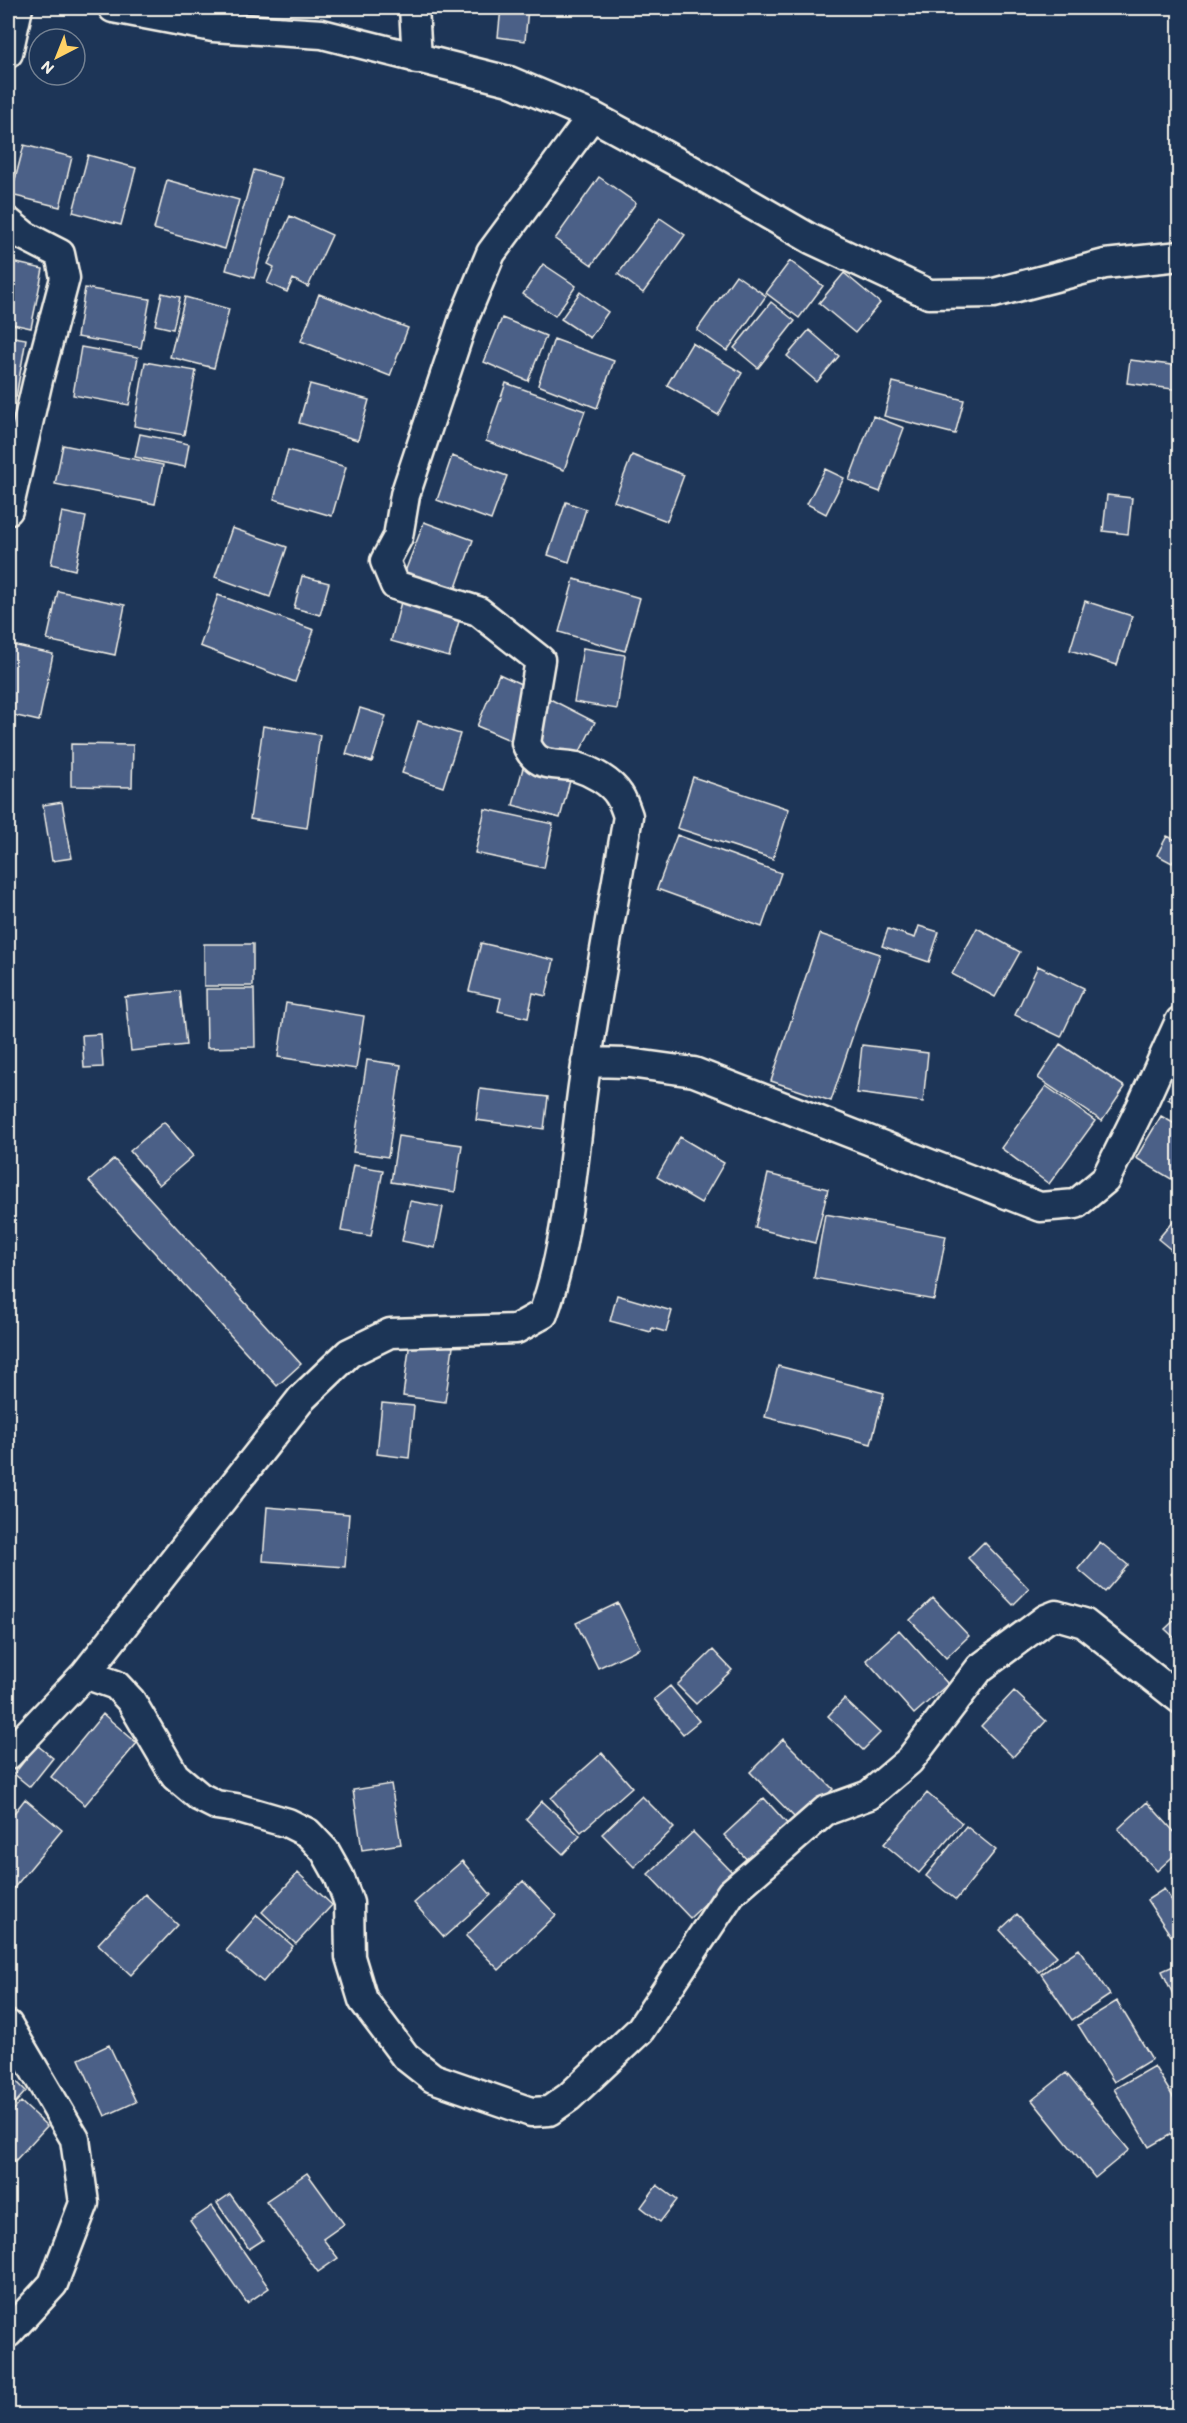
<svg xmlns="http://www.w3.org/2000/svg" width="1187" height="2423" font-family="Itim,sans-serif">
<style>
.building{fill:#4b6087;stroke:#f4f1e8;stroke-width:1.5}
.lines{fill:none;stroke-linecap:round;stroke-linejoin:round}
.street-casing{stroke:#f4f1e8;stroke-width:33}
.street{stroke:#1d3557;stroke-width:28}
</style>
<rect width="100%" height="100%" fill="#1d3557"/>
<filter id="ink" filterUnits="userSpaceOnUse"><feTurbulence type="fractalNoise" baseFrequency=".0167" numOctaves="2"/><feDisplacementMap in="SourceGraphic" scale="12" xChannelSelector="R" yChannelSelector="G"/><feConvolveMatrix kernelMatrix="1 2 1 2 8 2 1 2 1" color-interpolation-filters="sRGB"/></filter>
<g filter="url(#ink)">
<path class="building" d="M 501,8 L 528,8 L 525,41 L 498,37 Z
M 24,145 L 72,157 L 60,207 L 11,195 Z
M 88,155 L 136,168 L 121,225 L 73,212 Z
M 254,170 L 282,178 L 254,278 L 226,270 Z
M 599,177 L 636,203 L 592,265 L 555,239 Z
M 167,180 L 239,200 L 225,249 L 154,229 Z
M 290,216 L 332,235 L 308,287 L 293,279 L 287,292 L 267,283 L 274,267 L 268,264 Z
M 660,218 L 685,235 L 643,293 L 618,274 Z
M 8,261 L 43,269 L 31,328 L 8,323 Z
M 790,261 L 823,286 L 799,318 L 766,293 Z
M 543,264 L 576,286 L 555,316 L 523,294 Z
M 844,273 L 880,303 L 855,333 L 819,303 Z
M 736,275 L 766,296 L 727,351 L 697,330 Z
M 85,288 L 150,299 L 141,348 L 77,337 Z
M 580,292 L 608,312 L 590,338 L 561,319 Z
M 162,293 L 180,297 L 173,329 L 155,325 Z
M 319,294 L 408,328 L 390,376 L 301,341 Z
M 185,297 L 229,309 L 214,368 L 170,357 Z
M 771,302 L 795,321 L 758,368 L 734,348 Z
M 502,318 L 546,336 L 528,381 L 484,362 Z
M 809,330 L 839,356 L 817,382 L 787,356 Z
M 8,336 L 26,339 L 16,397 L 8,396 Z
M 554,339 L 614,361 L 597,408 L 538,385 Z
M 692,343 L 742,373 L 718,415 L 667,385 Z
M 81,347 L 138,357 L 129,405 L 73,395 Z
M 1130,360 L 1180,366 L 1180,390 L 1127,383 Z
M 145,362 L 196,371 L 184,435 L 134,426 Z
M 893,382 L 964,400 L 955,434 L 884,416 Z
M 506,383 L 585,411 L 564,470 L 486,441 Z
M 310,384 L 369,400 L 358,440 L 299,423 Z
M 873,416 L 904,428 L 880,492 L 849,480 Z
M 8,426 L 11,427 L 8,447 Z
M 140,434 L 189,444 L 185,467 L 135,457 Z
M 63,445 L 163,465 L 155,504 L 55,484 Z
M 288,450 L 346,467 L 332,516 L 274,499 Z
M 632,455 L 684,475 L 667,521 L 614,501 Z
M 452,456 L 507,476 L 491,520 L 437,500 Z
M 825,469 L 844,478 L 826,514 L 807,504 Z
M 1107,495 L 1132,498 L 1128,534 L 1103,531 Z
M 566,502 L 586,509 L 569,562 L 548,555 Z
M 62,512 L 86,517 L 75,570 L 51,564 Z
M 424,522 L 473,540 L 453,596 L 403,577 Z
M 232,528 L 287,547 L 270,597 L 215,577 Z
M 302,576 L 329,583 L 320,615 L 294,608 Z
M 574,579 L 640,598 L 625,651 L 559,632 Z
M 58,591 L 125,605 L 115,655 L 47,640 Z
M 218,595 L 314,630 L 295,682 L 200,646 Z
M 402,598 L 461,614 L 449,657 L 391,641 Z
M 1085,601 L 1132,616 L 1117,665 L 1070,650 Z
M 8,644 L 53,654 L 39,721 L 8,714 Z
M 583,648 L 625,655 L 617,709 L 574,702 Z
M 499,674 L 534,690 L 512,741 L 477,726 Z
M 550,699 L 595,722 L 574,763 L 529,740 Z
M 360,708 L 386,716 L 372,762 L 346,754 Z
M 418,721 L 460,734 L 443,787 L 402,773 Z
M 263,726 L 320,735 L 307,828 L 250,819 Z
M 71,744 L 133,745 L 132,787 L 71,786 Z
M 524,764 L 571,777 L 560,818 L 513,805 Z
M 693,777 L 789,809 L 773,859 L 677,828 Z
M 62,802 L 72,858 L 52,861 L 43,805 Z
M 485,809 L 553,824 L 544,868 L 475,853 Z
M 677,835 L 781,873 L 762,927 L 657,889 Z
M 1167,836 L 1180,842 L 1180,849 L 1172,863 L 1157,855 Z
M 919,926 L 939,932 L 929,962 L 882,946 L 888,929 L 915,938 Z
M 977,928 L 1020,952 L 995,997 L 952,974 Z
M 820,934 L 880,954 L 831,1101 L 771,1081 Z
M 481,943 L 554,960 L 546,996 L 533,993 L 528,1018 L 498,1011 L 501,998 L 469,991 Z
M 204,944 L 253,944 L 253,986 L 204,986 Z
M 1038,966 L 1084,988 L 1061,1037 L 1015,1015 Z
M 206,989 L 254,989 L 255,1047 L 207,1048 Z
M 180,991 L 186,1045 L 131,1051 L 125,997 Z
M 286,1003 L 364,1016 L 356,1069 L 278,1057 Z
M 101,1034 L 103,1067 L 84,1068 L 82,1035 Z
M 1060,1044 L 1125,1087 L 1102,1121 L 1038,1078 Z
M 862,1045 L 928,1053 L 923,1102 L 857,1093 Z
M 367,1060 L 401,1065 L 388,1157 L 353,1152 Z
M 1180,1080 L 1180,1106 L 1168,1099 Z
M 1046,1086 L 1095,1121 L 1049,1184 L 1001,1148 Z
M 480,1089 L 548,1097 L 544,1129 L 476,1120 Z
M 1161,1116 L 1180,1127 L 1180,1180 L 1178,1183 L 1136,1158 Z
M 164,1122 L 193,1156 L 159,1185 L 130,1151 Z
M 398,1136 L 462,1145 L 455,1192 L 391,1182 Z
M 680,1137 L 724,1163 L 701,1203 L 657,1177 Z
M 114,1159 L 301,1364 L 277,1386 L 89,1181 Z
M 353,1165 L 383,1170 L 371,1236 L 341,1231 Z
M 768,1174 L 828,1189 L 815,1243 L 755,1228 Z
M 410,1201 L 443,1207 L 435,1248 L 402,1241 Z
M 1180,1213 L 1180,1257 L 1158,1239 Z
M 825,1214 L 946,1236 L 934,1300 L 814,1278 Z
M 617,1295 L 672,1311 L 666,1332 L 652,1328 L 651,1332 L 610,1321 Z
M 410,1341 L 453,1347 L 445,1402 L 403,1396 Z
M 778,1366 L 884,1393 L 871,1444 L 765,1417 Z
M 382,1403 L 414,1406 L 409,1458 L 377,1454 Z
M 267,1507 L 349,1514 L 345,1567 L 263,1561 Z
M 984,1542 L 1029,1589 L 1013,1605 L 968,1558 Z
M 1100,1542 L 1128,1565 L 1105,1592 L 1078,1569 Z
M 1180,1565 L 1180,1583 L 1171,1574 Z
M 933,1598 L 969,1636 L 946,1658 L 910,1620 Z
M 618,1603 L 640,1648 L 598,1668 L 576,1623 Z
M 1180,1615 L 1180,1643 L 1165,1629 Z
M 899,1630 L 948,1684 L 914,1714 L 866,1660 Z
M 713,1650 L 732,1670 L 696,1704 L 677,1685 Z
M 670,1686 L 699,1721 L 683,1734 L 654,1699 Z
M 1014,1691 L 1046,1721 L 1013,1757 L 981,1726 Z
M 844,1699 L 880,1733 L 863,1750 L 828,1716 Z
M 103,1714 L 137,1743 L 85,1805 L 51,1777 Z
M 783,1739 L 833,1789 L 799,1822 L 750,1772 Z
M 37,1745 L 53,1758 L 30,1787 L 14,1774 Z
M 602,1753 L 632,1787 L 581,1832 L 551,1798 Z
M 391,1784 L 401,1844 L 362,1850 L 353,1790 Z
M 927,1793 L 962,1823 L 919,1873 L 884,1844 Z
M 642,1796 L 674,1828 L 634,1867 L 602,1834 Z
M 764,1798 L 791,1828 L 751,1864 L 724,1835 Z
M 25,1799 L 62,1830 L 8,1895 L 8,1821 Z
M 542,1801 L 580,1836 L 563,1854 L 526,1819 Z
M 1147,1802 L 1180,1838 L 1180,1850 L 1157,1871 L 1118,1829 Z
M 966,1826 L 996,1850 L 956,1900 L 926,1876 Z
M 693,1832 L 735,1875 L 690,1918 L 648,1874 Z
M 462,1861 L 491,1895 L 444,1937 L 414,1903 Z
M 298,1873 L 332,1905 L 296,1944 L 262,1912 Z
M 523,1881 L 556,1915 L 499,1970 L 466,1936 Z
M 1164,1889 L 1180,1913 L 1180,1930 L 1171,1936 L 1147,1900 Z
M 145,1894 L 178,1925 L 131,1975 L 98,1944 Z
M 1017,1914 L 1057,1956 L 1039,1972 L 1000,1930 Z
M 257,1915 L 293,1946 L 263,1982 L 226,1951 Z
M 1079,1949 L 1110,1995 L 1072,2020 L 1041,1974 Z
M 1180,1963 L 1180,2009 L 1162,1971 Z
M 1117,2001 L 1152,2059 L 1114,2082 L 1078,2025 Z
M 109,2045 L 136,2102 L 105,2116 L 79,2059 Z
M 1154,2066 L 1180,2108 L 1180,2129 L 1149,2147 L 1114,2089 Z
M 8,2073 L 26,2091 L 8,2111 Z
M 1066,2073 L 1129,2150 L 1095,2178 L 1032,2100 Z
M 21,2102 L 47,2126 L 15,2161 L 8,2154 L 8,2116 Z
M 307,2173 L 344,2224 L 323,2239 L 338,2258 L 318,2272 L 266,2201 Z
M 657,2185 L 677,2200 L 660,2222 L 641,2207 Z
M 230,2194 L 263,2240 L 249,2249 L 217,2203 Z
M 212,2206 L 269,2288 L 247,2303 L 190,2221 Z"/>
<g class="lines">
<defs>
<path id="street" d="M 113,8 L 213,27 L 322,34 L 509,81 L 592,116 L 688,168 L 811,239 L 929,294 L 994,293 L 1105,264 L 1180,256
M 414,8 L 417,59
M 8,53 L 18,8
M 8,222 L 25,236 L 60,254 L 65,278 L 38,380 L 8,510
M 586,1062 L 629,1063 L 694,1072 L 1040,1207 L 1076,1204 L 1105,1180 L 1141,1107 L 1180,1021
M 85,1674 L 116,1685 L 131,1701 L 175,1776 L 200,1797 L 216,1805 L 236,1808 L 288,1823 L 308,1833 L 325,1851 L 339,1876 L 349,1903 L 350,1957 L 363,2000 L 405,2056 L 433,2078 L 531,2112 L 549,2111 L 569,2097 L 640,2030 L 731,1893 L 825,1811 L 869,1795 L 909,1761 L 980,1668 L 1046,1619 L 1056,1615 L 1084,1623 L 1180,1699
M 8,1755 L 85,1674 L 302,1398 L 349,1353 L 390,1333 L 516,1329 L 543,1314 C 568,1247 573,1158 583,1086 C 596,996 613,906 628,816 C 626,810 623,801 619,795 C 611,782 591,771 577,767 C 554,762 537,770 526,743 L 540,660 L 478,611 L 395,585 L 385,561 L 398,537 L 405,495 L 464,318 L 491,253 L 592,116
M 8,2025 L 75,2139 L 84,2203 L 53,2284 L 8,2333"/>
</defs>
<use href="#street" class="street-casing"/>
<use href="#street" class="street"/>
</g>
</g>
<rect width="1187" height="2423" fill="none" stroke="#1d3557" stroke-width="30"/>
<rect x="15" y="15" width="1157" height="2393" fill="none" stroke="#f4f1e8" stroke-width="2" filter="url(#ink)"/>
<g transform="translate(57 57) rotate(222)"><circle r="28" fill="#1d3557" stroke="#738091" stroke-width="1.5"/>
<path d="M0-4.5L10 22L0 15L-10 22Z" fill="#ffd166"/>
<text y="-9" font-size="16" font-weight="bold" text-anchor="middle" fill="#f4f1e8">N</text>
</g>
</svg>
